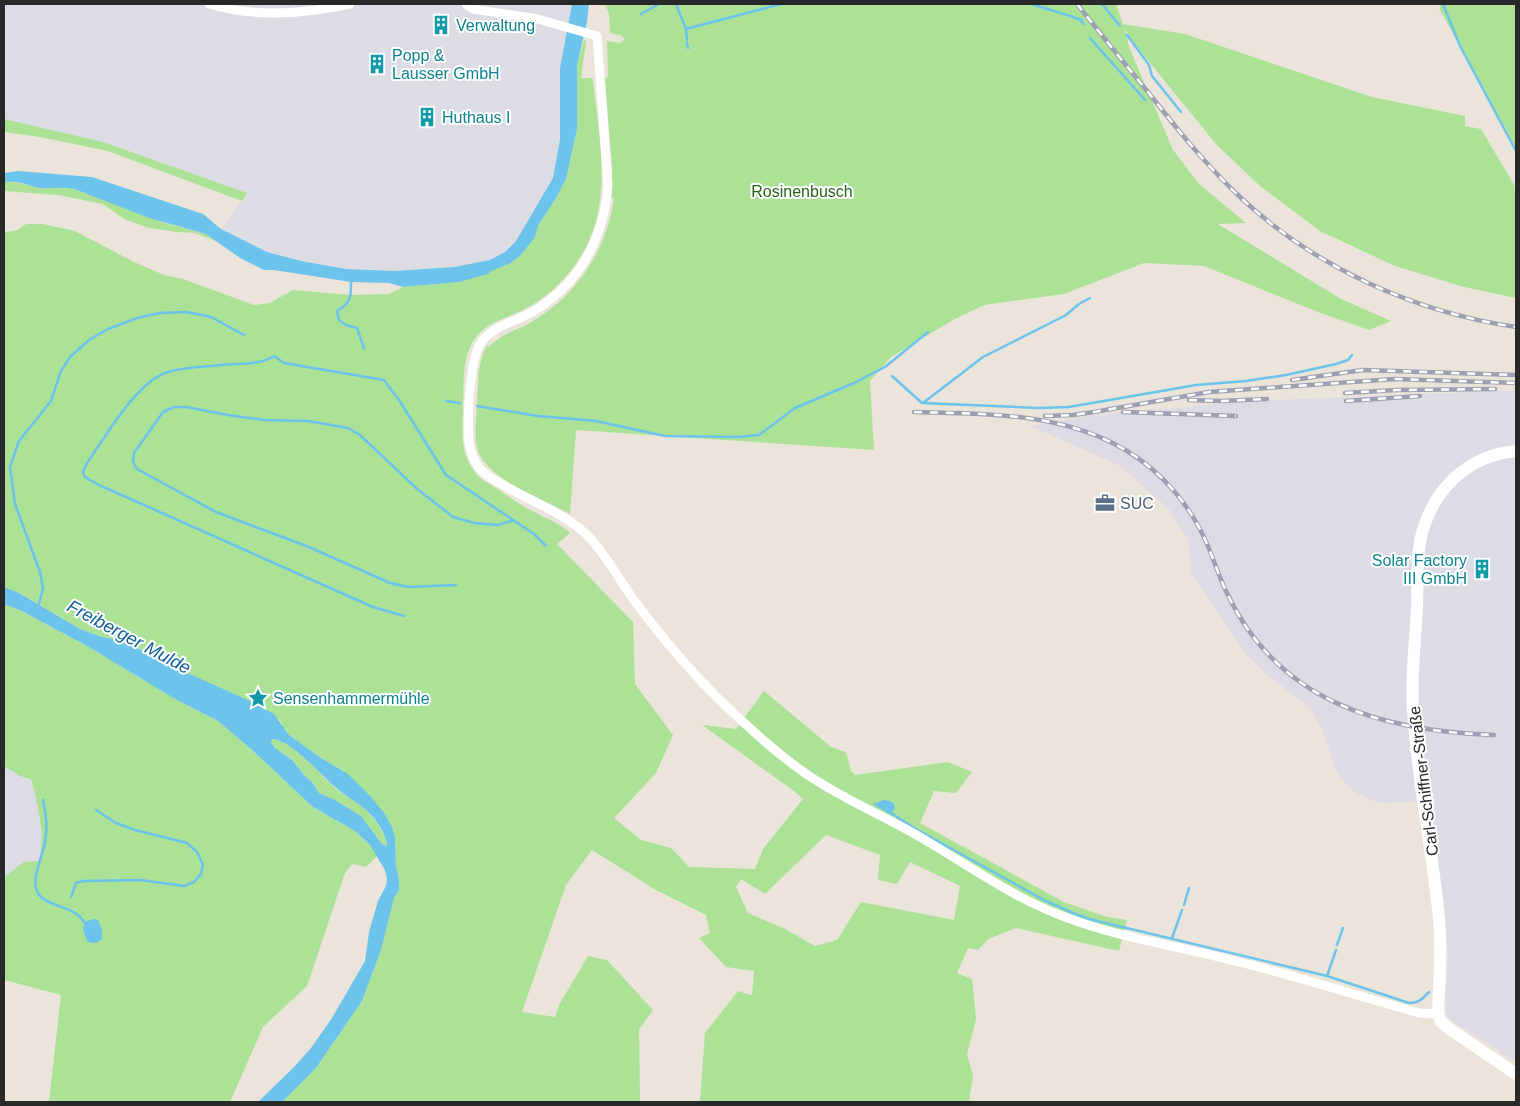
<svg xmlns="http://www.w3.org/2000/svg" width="1520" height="1106" font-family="Arial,sans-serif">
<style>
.industrial{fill:#dddbe3}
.green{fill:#abe296;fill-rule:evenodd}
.water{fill:#6cc4ed;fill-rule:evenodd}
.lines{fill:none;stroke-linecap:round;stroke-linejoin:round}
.stream{stroke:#6cc4ed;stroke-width:2.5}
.minor{stroke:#fff;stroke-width:9}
.secondary{stroke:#fff;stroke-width:12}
.rail-casing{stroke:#9d9fb3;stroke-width:4.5}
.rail{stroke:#fff;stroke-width:2.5;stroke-dasharray:8;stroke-linecap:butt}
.labels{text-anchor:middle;stroke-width:4;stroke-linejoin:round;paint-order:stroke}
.culture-label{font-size:16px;fill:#0d838f;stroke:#fff;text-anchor:start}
.park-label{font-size:16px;fill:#25641a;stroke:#fff}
.service-label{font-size:16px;fill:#4e5e75;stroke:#fff;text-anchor:start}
.street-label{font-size:16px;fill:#282828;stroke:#fff}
.water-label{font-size:18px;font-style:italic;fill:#0e6097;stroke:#fff}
</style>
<rect width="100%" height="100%" fill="#ebe4da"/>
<path class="industrial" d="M 4,4 L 572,4 L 560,68 L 560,139 L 553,178 L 516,241 L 505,252 L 490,260 L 454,267 L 394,271 L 346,269 L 301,261 L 267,252 L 221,229 L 247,193 L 103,142 L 4,119 Z
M 1501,391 L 1516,391 L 1516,1062 L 1449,1019 L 1446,1013 L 1448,956 L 1445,911 L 1434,833 L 1435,797 L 1412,802 L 1383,803 L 1368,799 L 1350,789 L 1336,770 L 1322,728 L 1310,708 L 1267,675 L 1244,652 L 1191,573 L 1188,540 L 1169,509 L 1120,466 L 1031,426 L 1089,416 L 1253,401 Z
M 4,766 L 20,776 L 31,779 L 38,807 L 42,834 L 40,861 L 24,862 L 4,877 Z"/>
<path class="green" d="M 605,4 L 1116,4 L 1123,24 L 1185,34 L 1372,97 L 1465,116 L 1465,126 L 1481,129 L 1516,188 L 1516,298 L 1464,287 L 1395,266 L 1320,231 L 1260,186 L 1216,144 L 1129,37 L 1125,28 L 1129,47 L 1173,150 L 1199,184 L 1246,223 L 1218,224 L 1341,299 L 1391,321 L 1369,330 L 1318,312 L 1204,266 L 1144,263 L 1064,294 L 984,305 L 953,320 L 891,357 L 870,381 L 874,450 L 576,430 L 570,514 C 545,500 484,478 477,448 C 474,434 476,419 477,405 C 478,385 477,364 487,345 L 489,347 C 500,335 514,331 528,324 C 576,297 606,252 614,199 L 612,198 L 612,166 L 605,79 L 608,76 L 607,41 L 620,43 L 625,39 L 620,35 L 610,33 L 609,14 Z
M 1441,4 L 1516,4 L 1516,148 L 1439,8 Z
M 584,40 L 586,41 L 581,78 L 592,78 L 593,80 C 598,130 611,190 590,238 C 577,269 552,296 521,311 C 504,319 485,323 474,340 C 461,360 464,388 463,410 C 462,435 460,455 477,475 C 482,480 490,484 496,488 C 509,497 523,507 538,514 C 550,520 560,524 570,533 L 557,544 L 633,622 L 635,684 L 673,735 L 656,773 L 614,818 L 641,840 L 671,848 L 689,867 L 755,869 L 763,849 L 803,799 L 794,791 L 702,725 L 736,729 L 764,691 L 831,747 L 846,752 L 851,771 L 855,775 L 948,762 L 972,772 L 956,793 L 934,791 L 920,823 L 1064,902 L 1107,917 L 1127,920 L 1119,951 L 1016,928 L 988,939 L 978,950 L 968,948 L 957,973 L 972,979 L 976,1019 L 967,1054 L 973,1075 L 969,1102 L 700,1102 L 705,1033 L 738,991 L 752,995 L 754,971 L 726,967 L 699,938 L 710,933 L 706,915 L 656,890 L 592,850 L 566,885 L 522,1012 L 555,1017 L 559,1005 L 588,956 L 607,960 L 653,1010 L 639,1030 L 640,1102 L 282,1102 L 316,1068 L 362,1001 L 381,950 L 394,898 L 399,890 L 399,879 L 396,865 L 395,838 L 348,774 L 321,758 L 289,735 L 283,727 L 280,720 L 125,641 L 102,637 L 80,629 L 19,593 L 4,587 L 4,230 L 7,232 L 18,230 L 26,224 L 43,224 L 75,231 L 134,262 L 164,275 L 183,279 L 254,305 L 270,303 L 293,290 L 350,295 L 389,294 L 403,287 L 459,282 L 511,263 L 521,255 L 535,237 L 538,226 L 556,198 L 566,179 L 577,129 L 577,65 ZM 826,835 L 880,855 L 878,880 L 897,884 L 910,862 L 960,886 L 954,920 L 861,902 L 837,940 L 815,946 L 785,929 L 748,913 L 736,887 L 741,879 L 765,894 Z
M 4,119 L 103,142 L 247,193 L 242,201 L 108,151 L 40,137 L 4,132 Z
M 10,181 L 41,188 L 67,187 L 77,190 L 165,223 L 206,234 L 221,243 L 195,233 L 177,232 L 149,228 L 124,219 L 103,204 L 58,195 L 4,191 L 4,182 Z
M 4,604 L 22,611 L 87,646 L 175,699 L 218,721 L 252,750 L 313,807 L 355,831 L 370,845 L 377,856 L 366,867 L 352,864 L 345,873 L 307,986 L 263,1027 L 230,1102 L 49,1102 L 61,995 L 4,980 L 4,877 L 24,862 L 40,861 L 42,834 L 38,807 L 31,779 L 20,776 L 4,766 Z
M 272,739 C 292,740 320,775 335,788 C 345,796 357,802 366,810 C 376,820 385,833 387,846 L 382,844 L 361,816 L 335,800 L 319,793 L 312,782 L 306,777 L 292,760 L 275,748 L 271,742 Z"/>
<path class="water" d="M 572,4 L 589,4 L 587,22 L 577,65 L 577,129 L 566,179 L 556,198 L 538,226 L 535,237 L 521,255 L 511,263 L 491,271 L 488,274 L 459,282 L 403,287 L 389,283 L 351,282 L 274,270 L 264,270 L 240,258 L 206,234 L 149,218 L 77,190 C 65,186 53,189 40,188 C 28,186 17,180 4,182 L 4,173 L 18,171 L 92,177 L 203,214 L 221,229 L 267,252 L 301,261 L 346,269 L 394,271 L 454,267 L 490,260 L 505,252 L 516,241 L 553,178 L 560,139 L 560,68 Z
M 4,587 L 19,593 L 80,629 L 102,637 L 125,641 L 163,662 L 250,701 L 274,714 L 289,735 L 321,758 L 348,774 L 371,797 L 385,814 L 392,827 L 395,838 L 396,865 L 399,879 L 399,890 L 394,898 L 381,950 L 362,1001 L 316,1068 L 282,1102 L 258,1102 L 294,1067 L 311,1048 L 332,1018 L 365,961 L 369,932 L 378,901 L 386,886 L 387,879 L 385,870 L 370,845 L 355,831 L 313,807 L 252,750 L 218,721 L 175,699 L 87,646 L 22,611 L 4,604 ZM 272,739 C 290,739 321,775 335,787 C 345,796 357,802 366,810 C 376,819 386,833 387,846 L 382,844 L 361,816 L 335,800 L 319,793 L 312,782 L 306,777 L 292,760 L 275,748 L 271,742 Z
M 884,800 L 890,801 L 894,804 L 895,808 L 892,812 L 889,814 L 873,804 Z
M 94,919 L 98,920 L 102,930 L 102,939 C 97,944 93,944 87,941 L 83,930 L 84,922 Z"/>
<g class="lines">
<path class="stream" d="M 676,4 L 686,29 L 687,40
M 1032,4 C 1048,10 1064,13 1081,20 L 1083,24
M 1102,4 L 1120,26
M 1443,4 L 1460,46 L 1516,151
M 641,14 L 659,4
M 686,29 L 781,4
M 1127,35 L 1149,65 L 1152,76 L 1181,112
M 1090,38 L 1145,100
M 687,43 L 688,48
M 351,280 C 351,295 352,303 337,311 L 339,320 L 346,325 L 357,328 L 364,348
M 892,376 L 922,403 L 1039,408 L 1069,407 L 1196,385 L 1246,381 L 1286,375 L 1336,364 L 1348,360 L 1352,355
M 446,401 L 460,403
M 923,403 L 983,357 L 1066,315 L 1079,304 L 1090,298
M 477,406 L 538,416 L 596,421 L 665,436 L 736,437 L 759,435 L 795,408 L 854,383 L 885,367 L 928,332
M 456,585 L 408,587 L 390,583 L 309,547 L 216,512 L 137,469 L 133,462 L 134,453 L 163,412 L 174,407 L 186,407 L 228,415 L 264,420 L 308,421 L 348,428 L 360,435 L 416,488 L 453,517 L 474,523 L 498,525 L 514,520
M 38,607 L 43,589 L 40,572 L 15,504 L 10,467 L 19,441 L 51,401 L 61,371 L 70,357 L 89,340 L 108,329 L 137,318 L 160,313 L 187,312 L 211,317 L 244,335
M 404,616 L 373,607 L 99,485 L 85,477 L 83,472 L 87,463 C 106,436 137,381 168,372 C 183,367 205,367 221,365 C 239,363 258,366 274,356 L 284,363 L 384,380 L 399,400 L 446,475 L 534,534 L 546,546
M 43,800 C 46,814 48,828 45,842 C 43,857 27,884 41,897 C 53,908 74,906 84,922
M 891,813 L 914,828 L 1042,899 L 1073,913 L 1089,919 L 1327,976 L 1409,1003 C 1419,1003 1422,999 1429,992
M 71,897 L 76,883 L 83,881 L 140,880 L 184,886 L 194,882 L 201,874 L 203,865 L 197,852 L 187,843 L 135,830 L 116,823 L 96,810
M 1184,905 L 1189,888
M 1172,938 L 1182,910
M 1337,945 L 1343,928
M 1327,976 L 1336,950"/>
<path class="minor" d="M 209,4 C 255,18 304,14 350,4
M 466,4 L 473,9 L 538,19 L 597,36 L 608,185 C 604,238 579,285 532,312 C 516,321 494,326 482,341 C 469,359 467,419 469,442 C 470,450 474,462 480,469 C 487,477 500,483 510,489 C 536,503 571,517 591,539 C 607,557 619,579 633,599 C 662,638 694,676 729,709 C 756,734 784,760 814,779 C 851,803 893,820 930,843 C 974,869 1016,899 1065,917 C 1120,938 1178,946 1235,961 C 1297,976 1358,996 1419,1013 L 1438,1014"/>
<path class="secondary" d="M 1516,451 C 1474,455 1441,481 1426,521 C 1415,547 1418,578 1417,607 C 1415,646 1410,685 1414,724 C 1419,789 1433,854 1439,919 C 1442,951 1439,982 1438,1014 L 1441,1022 L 1451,1030 L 1516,1074"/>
<defs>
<path id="rail" d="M 1077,4 C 1100,33 1124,63 1148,92 C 1177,129 1206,165 1240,197 C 1316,268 1414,312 1516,327
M 1292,380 L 1363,370 L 1516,375
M 1345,393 L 1397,390 L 1495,389
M 1189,400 L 1221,401 L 1267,399
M 1346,401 L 1420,396
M 914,412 C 987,414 1063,412 1127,451 C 1162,472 1191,506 1207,544 C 1214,560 1219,577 1227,593 C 1278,702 1381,731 1494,735
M 1123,412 L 1236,416
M 1045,416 L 1073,415 L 1094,412 L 1209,392 L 1395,379 L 1516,383"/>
</defs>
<use href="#rail" class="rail-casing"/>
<use href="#rail" class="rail"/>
</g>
<defs>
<symbol id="building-bare" viewBox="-9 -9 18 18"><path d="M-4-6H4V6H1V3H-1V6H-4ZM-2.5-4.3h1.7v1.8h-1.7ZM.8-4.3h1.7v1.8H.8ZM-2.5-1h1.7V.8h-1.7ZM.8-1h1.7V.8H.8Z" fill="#0f9aa8" stroke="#fff" stroke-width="2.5" paint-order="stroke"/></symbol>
<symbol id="office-bare" viewBox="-9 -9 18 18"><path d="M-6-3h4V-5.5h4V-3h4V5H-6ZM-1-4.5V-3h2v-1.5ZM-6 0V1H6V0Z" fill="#5c6f8a" stroke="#fff" stroke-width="2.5" paint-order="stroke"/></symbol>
<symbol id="sight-bare" viewBox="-9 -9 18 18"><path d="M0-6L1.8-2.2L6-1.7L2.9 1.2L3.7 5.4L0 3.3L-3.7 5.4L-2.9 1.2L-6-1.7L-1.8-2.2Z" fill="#0f9aa8" stroke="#fff" stroke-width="2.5" paint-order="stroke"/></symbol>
</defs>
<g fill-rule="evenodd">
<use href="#building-bare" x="427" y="11" width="28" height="28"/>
<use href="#building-bare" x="363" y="50" width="28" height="28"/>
<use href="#building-bare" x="413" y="103" width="28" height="28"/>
<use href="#office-bare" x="1091" y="489" width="28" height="28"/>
<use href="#building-bare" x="1468" y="555" width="28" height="28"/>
<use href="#sight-bare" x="244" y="684" width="28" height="28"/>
</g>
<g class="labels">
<g class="culture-label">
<text x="456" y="31">Verwaltung</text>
<text x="392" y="61">Popp &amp;<tspan x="392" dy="18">Lausser GmbH</tspan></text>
<text x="442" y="123">Huthaus I</text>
<text x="1467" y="566" text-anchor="end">Solar Factory<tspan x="1467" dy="18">III GmbH</tspan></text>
<text x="273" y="704">Sensenhammermühle</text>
</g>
<g class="park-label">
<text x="802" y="197">Rosinenbusch</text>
</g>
<g class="service-label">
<text x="1120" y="509">SUC</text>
</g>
<g class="street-label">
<text transform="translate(1423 781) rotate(-97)" y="6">Carl-Schiffner-Straße</text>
</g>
<g class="water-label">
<text transform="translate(129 637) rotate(28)" y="6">Freiberger Mulde</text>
</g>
</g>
<rect width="1520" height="1106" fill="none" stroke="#282828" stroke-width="10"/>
</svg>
